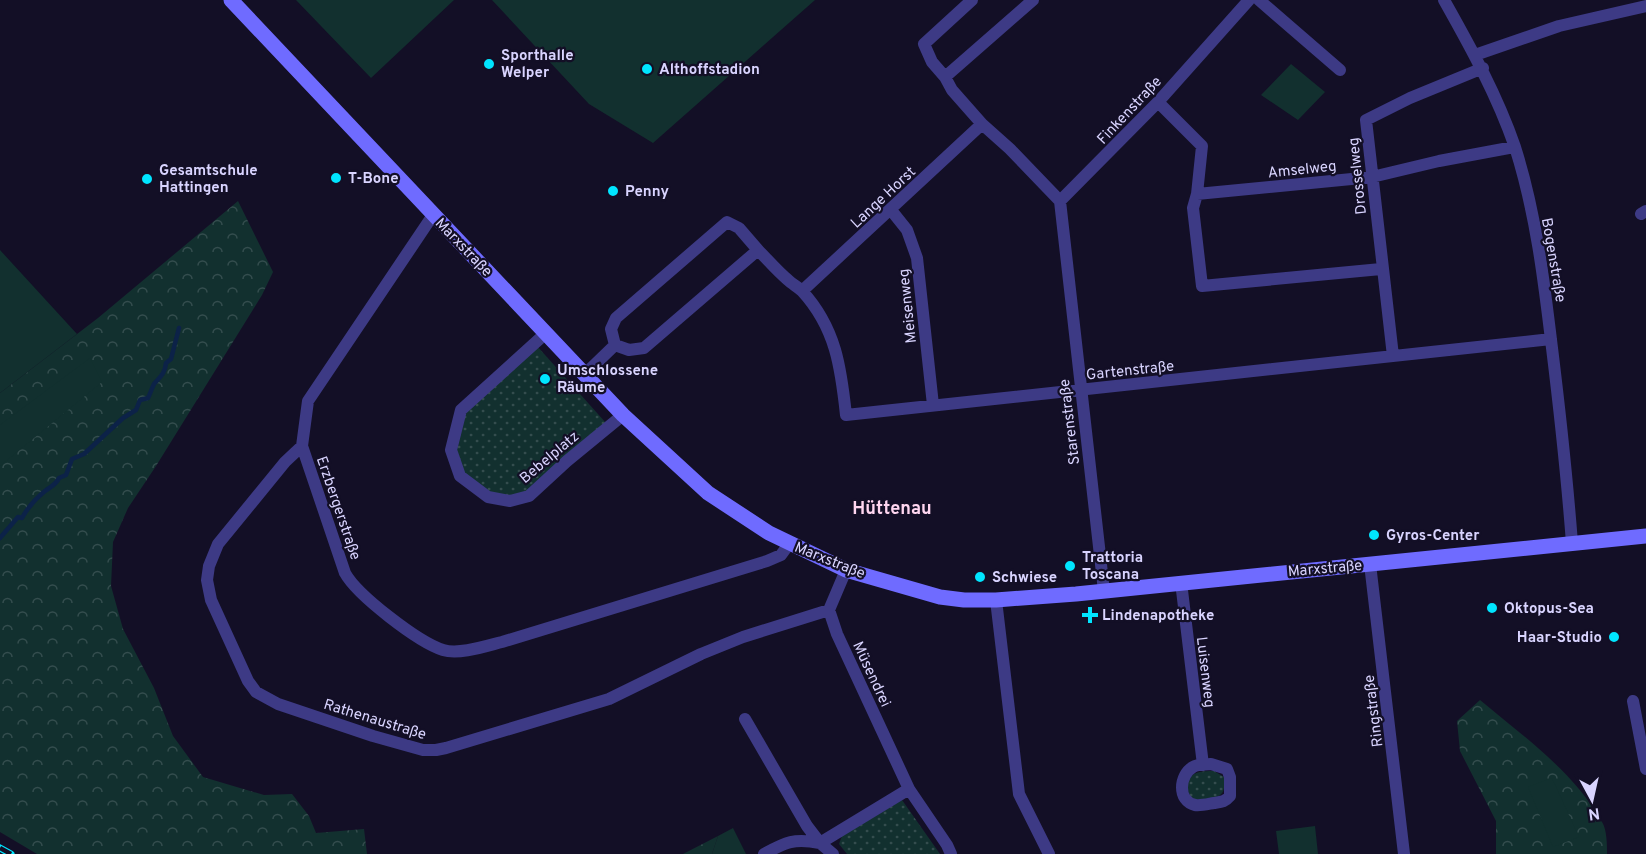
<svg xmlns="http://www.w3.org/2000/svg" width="1646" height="854" font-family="Overpass,sans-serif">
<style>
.grass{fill:url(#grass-dots)}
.forest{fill:url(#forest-crowns)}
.green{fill:#12302f}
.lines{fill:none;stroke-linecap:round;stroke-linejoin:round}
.stream{stroke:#0c2248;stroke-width:4.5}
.street{stroke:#3d3a85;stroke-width:12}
.secondary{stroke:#6f6bff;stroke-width:15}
.rail-casing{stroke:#00e5ff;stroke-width:7}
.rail{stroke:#130f26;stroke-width:4.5;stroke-dasharray:14;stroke-linecap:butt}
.poi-dot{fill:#00e5ff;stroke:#130f26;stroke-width:2}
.labels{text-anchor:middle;stroke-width:4.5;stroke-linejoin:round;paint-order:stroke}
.poi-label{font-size:15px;font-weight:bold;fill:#d9d4ff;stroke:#130f26;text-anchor:start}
.street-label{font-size:15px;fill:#d9d4ff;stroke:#130f26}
.quarter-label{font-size:18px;font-weight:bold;fill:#ffd6f0;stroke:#130f26}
</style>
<defs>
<pattern id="grass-dots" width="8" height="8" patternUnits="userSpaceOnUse" patternTransform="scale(1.5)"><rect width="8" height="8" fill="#12302f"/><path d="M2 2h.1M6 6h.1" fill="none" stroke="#344d4e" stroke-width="1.8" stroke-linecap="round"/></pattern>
<pattern id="forest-crowns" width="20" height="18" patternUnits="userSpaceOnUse" patternTransform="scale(1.5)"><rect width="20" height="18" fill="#12302f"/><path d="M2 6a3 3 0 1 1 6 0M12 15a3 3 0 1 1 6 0" fill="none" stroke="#344d4e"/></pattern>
</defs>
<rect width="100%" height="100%" fill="#130f26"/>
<path class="grass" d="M 537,346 L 606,423 L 527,494 L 509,498 L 489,493 L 465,475 L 455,444 L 467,411 Z
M 1214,771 L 1224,777 C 1226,794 1221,798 1205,799 C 1200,799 1195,801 1191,797 C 1189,795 1188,792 1188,789 C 1186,772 1200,771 1214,771 Z
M 902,800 L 940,854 L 847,854 L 839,844 L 842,836 Z"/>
<path class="forest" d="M 238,201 L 273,272 L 262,295 L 156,466 L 128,508 L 113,542 L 111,586 L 123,629 L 154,688 L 173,736 L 203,777 L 264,795 L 292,794 L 309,816 L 316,833 L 364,829 L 367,854 L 37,854 L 0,832 L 0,393 L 98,318 Z
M 1480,700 C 1523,736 1574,772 1602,822 C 1607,830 1607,845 1607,854 L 1496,854 L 1496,821 L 1460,751 L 1457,721 Z
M 718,836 L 712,854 L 683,854 Z"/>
<path class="green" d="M 296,0 L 454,0 L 371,78 Z
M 492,0 L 815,0 L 653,143 L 589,104 Z
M 1291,64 L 1325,92 L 1298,120 L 1261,95 Z
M 0,250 L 77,334 L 0,393 Z
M 90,358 L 102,382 L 0,466 L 0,425 Z
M 1552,778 L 1579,837 L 1553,847 L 1528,787 Z
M 1315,826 L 1318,854 L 1279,854 L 1276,831 Z
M 733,828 L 746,854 L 712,854 L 718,836 Z"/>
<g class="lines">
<path class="stream" d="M 0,538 L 18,517 L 22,518 C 28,507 35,499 45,491 C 50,487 56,485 59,478 L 66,475 L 72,459 L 84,454 L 123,418 L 136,410 L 140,400 L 148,398 C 150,394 152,388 154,384 C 160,377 165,374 166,363 L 171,359 L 179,328"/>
<path class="street" d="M 972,0 L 924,44 L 932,62 L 945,77 L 952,90 L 982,124 L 1010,149 L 1060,201
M 1259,0 L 1340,70
M 1444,0 C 1471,48 1497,95 1515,147 C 1536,213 1544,281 1552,348 C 1560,413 1567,478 1572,543
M 1475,55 L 1559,26 L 1646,6
M 945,77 L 1033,0
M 1158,102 L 1202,146 L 1197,194 L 1372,177 L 1439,161 L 1514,147
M 1197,194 L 1193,208 L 1202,286 L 1381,269
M 891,210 L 907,230 L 917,258 L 933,405
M 1641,214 L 1646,211
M 433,215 L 308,401 L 302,446 L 345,573 C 357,595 418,642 443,650 C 459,655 486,646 502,642 L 767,561 L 781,555 L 789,544
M 727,222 L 739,228 L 758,250 L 644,348 L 629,350 L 615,345 L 611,329 L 616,318 Z
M 758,250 C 768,260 777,271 788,280 C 792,284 798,287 802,291 C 836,328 841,368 846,415 L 1551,339
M 802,291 L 982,124
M 546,333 L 461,410 L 451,450 L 460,476 L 488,497 L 510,501 L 529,496 L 567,461 L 623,415
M 1393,356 L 1366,120 L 1410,98 L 1483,68
M 585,374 L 615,345
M 302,446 L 285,462 L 218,544 L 209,566 L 207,580 L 211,600 L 248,681 L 256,692 L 278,704 L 373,736 L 423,750 L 436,750 L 446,748 L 609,699 L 701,654 L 743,637 L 829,610
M 1370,564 L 1404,854
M 846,570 L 829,610 L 837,634 L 909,789 L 947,845 L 951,854
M 1181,582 L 1203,765
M 1104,591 L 1060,201 L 1158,102 L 1249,0
M 996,600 L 1019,794 L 1049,854
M 1633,701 L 1646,769
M 745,719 L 807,826 L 820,843 C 794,838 786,842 764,854
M 1211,764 L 1227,769 L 1230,777 L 1230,796 C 1225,802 1221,802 1214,803 C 1208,804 1200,806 1195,805 C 1177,801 1179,775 1193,767 C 1198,764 1205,765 1211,764 Z
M 833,854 L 820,843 L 909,789"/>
<path class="secondary" d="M 231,0 L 623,415 L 708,493 L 769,533 L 846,570 L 940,597 L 964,600 L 996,600 L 1076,594 L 1646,536"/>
<defs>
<path id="rail" d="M 0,848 L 11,854"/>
</defs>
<use href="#rail" class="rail-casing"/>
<use href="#rail" class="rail"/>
</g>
<g class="poi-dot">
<circle cx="489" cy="64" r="6"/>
<circle cx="647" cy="69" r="6"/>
<circle cx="336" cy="178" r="6"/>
<circle cx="147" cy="179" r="6"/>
<circle cx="613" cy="191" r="6"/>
<circle cx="545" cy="379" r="6"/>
<circle cx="1374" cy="535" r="6"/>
<circle cx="1070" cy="566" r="6"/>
<circle cx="980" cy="577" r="6"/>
<circle cx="1492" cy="608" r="6"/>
<path d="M1087 606h6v6h6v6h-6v6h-6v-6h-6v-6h6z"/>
<circle cx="1614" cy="637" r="6"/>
</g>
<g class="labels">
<g class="poi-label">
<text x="501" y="60">Sporthalle<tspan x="501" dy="17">Welper</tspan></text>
<text x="659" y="74">Althoffstadion</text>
<text x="159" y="175">Gesamtschule<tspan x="159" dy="17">Hattingen</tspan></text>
<text x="348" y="183">T-Bone</text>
<text x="625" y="196">Penny</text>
<text x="557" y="375">Umschlossene<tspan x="557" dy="17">Räume</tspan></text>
<text x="1386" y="540">Gyros-Center</text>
<text x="1082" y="562">Trattoria<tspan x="1082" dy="17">Toscana</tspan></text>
<text x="992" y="582">Schwiese</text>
<text x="1504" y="613">Oktopus-Sea</text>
<text x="1102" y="620">Lindenapotheke</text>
<text x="1602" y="642" text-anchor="end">Haar-Studio</text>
</g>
<g class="street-label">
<text transform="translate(1129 110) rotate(-47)" y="5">Finkenstraße</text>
<text transform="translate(1302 169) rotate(-6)" y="5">Amselweg</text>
<text transform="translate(1357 176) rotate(-96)" y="5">Drosselweg</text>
<text transform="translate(883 197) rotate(-43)" y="5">Lange Horst</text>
<text transform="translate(464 247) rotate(46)" y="5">Marxstraße</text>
<text transform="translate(1554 260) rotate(80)" y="5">Bogenstraße</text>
<text transform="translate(907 306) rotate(-96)" y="5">Meisenweg</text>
<text transform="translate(1130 370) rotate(-6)" y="5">Gartenstraße</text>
<text transform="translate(1069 422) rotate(-97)" y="5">Starenstraße</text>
<text transform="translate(549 457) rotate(-40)" y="5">Bebelplatz</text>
<text transform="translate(339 508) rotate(71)" y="5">Erzbergerstraße</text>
<text transform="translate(830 560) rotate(22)" y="5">Marxstraße</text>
<text transform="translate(1325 568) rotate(-5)" y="5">Marxstraße</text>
<text transform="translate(1206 672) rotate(83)" y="5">Luisenweg</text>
<text transform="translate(872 674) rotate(65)" y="5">Müsendrei</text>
<text transform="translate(1373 711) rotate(-97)" y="5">Ringstraße</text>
<text transform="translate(375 719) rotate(17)" y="5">Rathenaustraße</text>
</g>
<g class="quarter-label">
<text x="892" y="514">Hüttenau</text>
</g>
</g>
<g transform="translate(1592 800) rotate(172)" stroke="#130f26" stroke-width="4.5" paint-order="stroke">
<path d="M0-4.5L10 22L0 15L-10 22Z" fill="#d9d4ff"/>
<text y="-9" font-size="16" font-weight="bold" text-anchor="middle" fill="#d9d4ff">N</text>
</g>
</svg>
